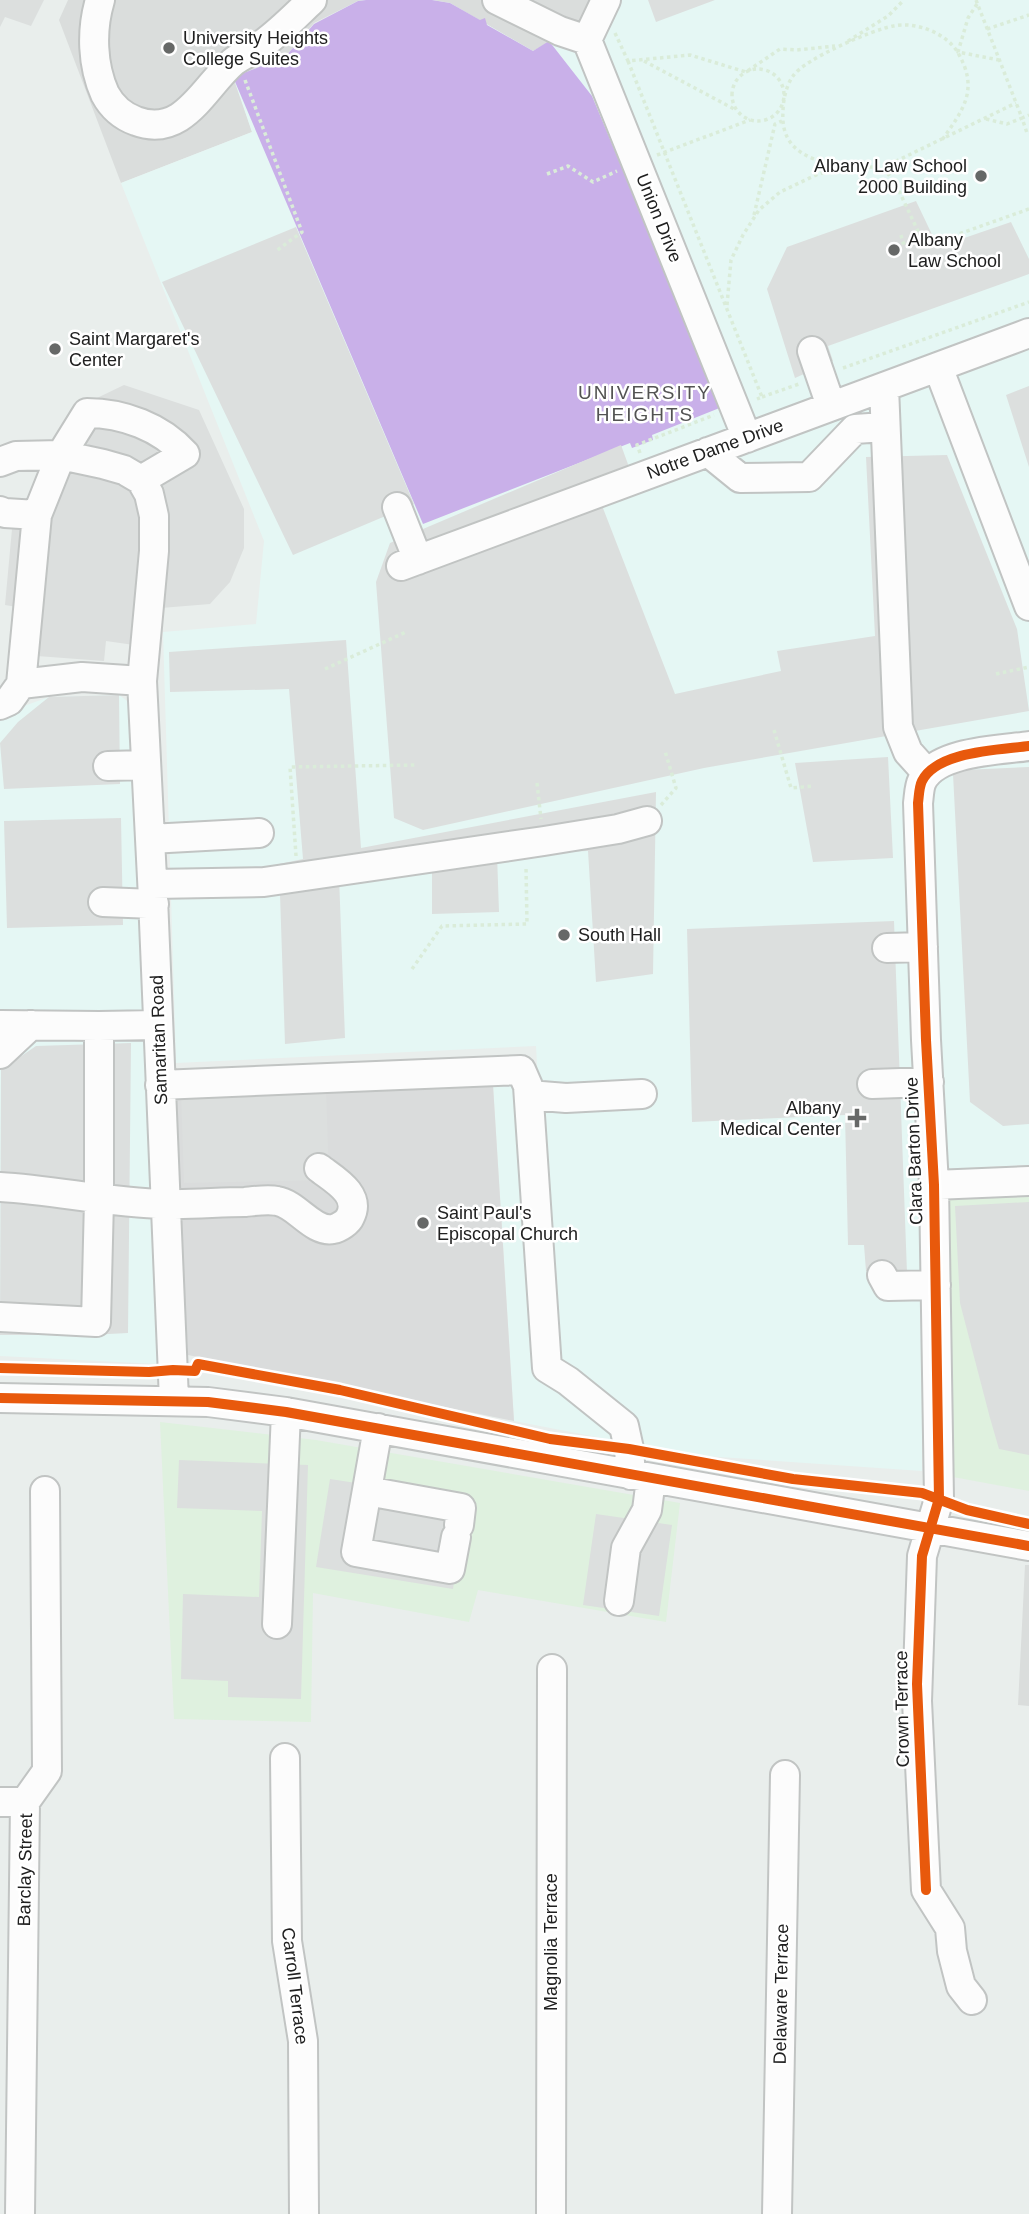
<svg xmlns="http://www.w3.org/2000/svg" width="1029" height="2214" font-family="Arial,sans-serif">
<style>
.residential{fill:#dadddc}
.commercial{fill:#dff1df}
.education{fill:#e5f7f4}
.religious{fill:#dadcdc}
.pitch{fill:#c9b0e9}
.parking{fill:#dcdfde}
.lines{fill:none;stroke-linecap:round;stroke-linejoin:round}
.minor-casing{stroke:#c1c4c3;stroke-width:32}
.path{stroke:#daecd9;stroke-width:3.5;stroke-dasharray:3.5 3.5;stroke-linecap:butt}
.minor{stroke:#fcfcfc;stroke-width:28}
.cycleway-casing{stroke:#fff;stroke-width:15}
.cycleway{stroke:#e8590c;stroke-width:10}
.poi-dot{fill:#666867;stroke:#fff;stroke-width:2.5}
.labels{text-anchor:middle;stroke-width:5;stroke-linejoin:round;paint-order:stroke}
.poi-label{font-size:18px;fill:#202020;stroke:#fff;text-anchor:start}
.street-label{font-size:18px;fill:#202020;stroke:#fff}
.neighbourhood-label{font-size:19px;letter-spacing:2px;fill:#535353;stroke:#fff}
</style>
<rect width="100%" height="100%" fill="#e9eeec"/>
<path class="residential" d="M 68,0 L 366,0 L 358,1 L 314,23 L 286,57 L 234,77 L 252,132 L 121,183 L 59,20 Z
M 432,0 L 593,0 L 585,23 L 533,51 L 450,3 Z
M 1025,1565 L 1029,1565 L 1029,1706 L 1018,1705 Z"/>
<path class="commercial" d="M 1029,1197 L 1029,1491 L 953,1477 L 949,1199 Z
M 160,1422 L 316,1440 L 680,1503 L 666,1622 L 478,1590 L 469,1622 L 313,1593 L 311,1722 L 174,1719 Z"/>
<path class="education" d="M 366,0 L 432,0 L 450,3 L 533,51 L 585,23 L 593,0 L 1029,0 L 1029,1165 L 923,1170 L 922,1471 L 690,1455 L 514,1421 L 493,1085 L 538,1083 L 536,1046 L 176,1063 L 163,632 L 256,624 L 264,541 L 121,183 L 252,132 L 233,77 L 285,57 L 314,24 L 358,1 Z
M 119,695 L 134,706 L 158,1364 L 0,1356 L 0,719 L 10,711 L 49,697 Z"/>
<path class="religious" d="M 493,1085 L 514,1421 L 188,1355 L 174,1092 Z"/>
<path class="pitch" d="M 366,0 L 432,0 L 450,3 L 480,20 L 485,18 L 487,25 L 533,51 L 549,41 L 592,96 L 722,407 L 652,435 L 653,440 L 632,448 L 630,443 L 423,524 L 233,77 L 285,57 L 314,24 L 358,1 Z"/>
<path class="parking" d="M 0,0 L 44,0 L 31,26 L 5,17 L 0,27 Z
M 648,0 L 715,0 L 656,22 Z
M 916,201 L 938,247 L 1011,222 L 1029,259 L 1029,274 L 828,346 L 833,361 L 795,378 L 767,289 L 787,247 Z
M 296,227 L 414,504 L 293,555 L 162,282 Z
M 124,385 L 199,410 L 244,509 L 244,548 L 230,582 L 210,604 L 161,608 L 134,645 L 106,641 L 104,661 L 37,656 L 41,611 L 5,605 L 12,529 L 53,510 L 63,458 L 97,398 Z
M 1029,386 L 1029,467 L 1006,395 Z
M 621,445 L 637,489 L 601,503 L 675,694 L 781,671 L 777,651 L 875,636 L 866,457 L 947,455 L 1017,629 L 1029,711 L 704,768 L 423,830 L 394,818 L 376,582 L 390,543 Z
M 346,640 L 361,848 L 656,792 L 653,974 L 596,982 L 588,851 L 497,854 L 499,912 L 432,914 L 432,867 L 339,876 L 345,1038 L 285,1044 L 279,864 L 303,859 L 289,689 L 170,692 L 169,652 Z
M 119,695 L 120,784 L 4,789 L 0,743 L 18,722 L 49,697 Z
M 888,757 L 893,858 L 813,862 L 795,763 Z
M 1029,767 L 1029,1124 L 1003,1126 L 970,1102 L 953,774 L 963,770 Z
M 121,818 L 123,925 L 7,928 L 4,821 Z
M 894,921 L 907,1273 L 866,1271 L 864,1245 L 848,1245 L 845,1115 L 692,1122 L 687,929 Z
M 131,1043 L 128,1333 L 89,1335 L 0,1335 L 1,1070 L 36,1046 Z
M 326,1088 L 329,1180 L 184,1183 L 181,1091 Z
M 1029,1202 L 1029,1455 L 999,1449 L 990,1418 L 960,1303 L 955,1206 Z
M 179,1460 L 308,1465 L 301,1699 L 228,1697 L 228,1681 L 181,1679 L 183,1594 L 259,1597 L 262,1511 L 177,1508 Z
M 330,1479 L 467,1500 L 453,1589 L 316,1567 Z
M 596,1514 L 672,1525 L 659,1616 L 583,1605 Z"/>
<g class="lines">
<defs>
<path id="minor" d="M 100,0 C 91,30 92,65 105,94 C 112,107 122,116 136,121 C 183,139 204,87 233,62 C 241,55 252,52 260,46 C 279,33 296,15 312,0
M 497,0 L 560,31 L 587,40
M 606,0 L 587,40 L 747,438
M 812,351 L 831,406
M 938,367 L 1029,606
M 884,387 L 898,727 L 908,752 L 927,773
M 708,452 L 740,478 L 809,477 L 855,429 L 884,427
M 0,462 L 16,456 L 61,455 L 103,464 L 124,470 L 141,480 L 149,494 L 154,516 L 154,551 L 142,681 L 153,898 L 174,1400
M 141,480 L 185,454 C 161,427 123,413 87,413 L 61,455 L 37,515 L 21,684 L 82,677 L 142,681
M 397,507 L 418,560
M 0,511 L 5,513 L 37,515
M 401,566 L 1029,333
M 0,705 L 9,701 L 21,684
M 108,766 L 146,765
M 150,839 L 259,833
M 153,884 L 264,882 L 544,841 L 618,829 L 647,821
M 103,902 L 154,904
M 887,948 L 923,947
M 0,1025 L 99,1026
M 0,1054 L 31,1025
M 872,1084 L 929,1082
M 160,1085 L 521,1070 L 528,1086 L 547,1368 L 568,1381 L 624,1426 L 629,1449 L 631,1475
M 529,1095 L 566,1098 L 642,1094
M 934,1185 L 1029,1181
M 0,1187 C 55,1190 109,1203 165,1204 C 192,1205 219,1202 245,1202 C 255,1201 268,1199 277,1201 C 297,1204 313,1233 333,1229 C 339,1228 348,1222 350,1217 C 362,1194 333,1179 319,1168
M 882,1275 L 888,1286 L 936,1285
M 0,1317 L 96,1322 L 99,1200 L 99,1026 L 158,1025
M 0,1398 L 208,1402 L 286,1412 L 1029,1546
M 378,1428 L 356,1552 L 450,1569 L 456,1537
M 367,1491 L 461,1508 L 459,1525
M 619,1601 L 626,1548 L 647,1510 L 651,1479
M 277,1624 L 286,1412
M 285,1758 L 287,1941 L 303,2041 L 304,2214
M 0,1802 L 25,1802
M 972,2000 L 961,1986 L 952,1951 L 950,1928 L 926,1890 L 917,1701 L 922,1556 L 939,1499 L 934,1185 L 926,1040 L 918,803 C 919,796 919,787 922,781 C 937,751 1000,750 1029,746
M 20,2214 L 25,1802 L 47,1771 L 45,1491
M 551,2214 L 552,1669
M 777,2214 L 785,1775"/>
</defs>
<use href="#minor" class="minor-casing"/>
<path class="path" d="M 976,0 L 1022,118 L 1029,115
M 977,4 L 968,18 L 958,52 L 999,60
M 987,29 L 1029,15
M 615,33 L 628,61 L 690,55 L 746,72 L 780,49 L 797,50 L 835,46
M 848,41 L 888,16 L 904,0
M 628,61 L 762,397 L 757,399
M 644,61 L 736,110
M732 95a26 26 0 1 1 52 0a26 26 0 1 1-52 0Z
M 245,80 L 302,232 L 276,251
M 986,119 L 1007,124 L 1022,118 L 1027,133
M 657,155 L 750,120
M 848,167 C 815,162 780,153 783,112 C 783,100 786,86 793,76 C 804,59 872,30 893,26 C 915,21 947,33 958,53 C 979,89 964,109 942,140
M 884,167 L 900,193 L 925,246 L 1029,209
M 547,174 L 568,166 L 593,182 L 617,171
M 754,215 L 775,124 L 782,121
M 901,235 L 903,243 L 920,237
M 727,305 L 731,260 L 743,235 L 759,210 L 780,192 L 818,174 L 848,167 L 884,167 L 1016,103
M 843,368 L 1029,302
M 762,397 L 799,384
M 640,453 L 637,445 L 714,415
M 325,669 L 406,632
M 996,674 L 1029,667
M 774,730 L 791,788 L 814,786
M 537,783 L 541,819
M 661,805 L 676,788 L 665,751
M 296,856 L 290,767 L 416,765
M 412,969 L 442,926 L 527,924 L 526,867"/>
<use href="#minor" class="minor"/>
<defs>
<path id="cycleway" d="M 0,1368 L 149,1372 L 173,1370 L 195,1371 L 198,1364 L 340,1390 L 550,1439 L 629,1449 L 793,1479 L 922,1493 L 967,1510 L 1029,1524
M 0,1398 L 208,1402 L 286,1412 L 1029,1546
M 926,1890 L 917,1684 L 922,1556 L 939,1499 L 934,1185 L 926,1040 L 918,803 C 919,796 919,787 922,781 C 937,751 1000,750 1029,746"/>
</defs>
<use href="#cycleway" class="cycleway-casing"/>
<use href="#cycleway" class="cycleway"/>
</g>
<g class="poi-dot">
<circle cx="169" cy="48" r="7"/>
<circle cx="981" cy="176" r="7"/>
<circle cx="894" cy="250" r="7"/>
<circle cx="55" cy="349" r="7"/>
<circle cx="564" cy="935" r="7"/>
<path d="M853.5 1107.5h7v7h7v7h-7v7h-7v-7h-7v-7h7z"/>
<circle cx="423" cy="1223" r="7"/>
</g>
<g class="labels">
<g class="poi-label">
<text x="183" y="44">University Heights<tspan x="183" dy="21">College Suites</tspan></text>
<text x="967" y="172" text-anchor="end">Albany Law School<tspan x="967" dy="21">2000 Building</tspan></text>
<text x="908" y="246">Albany<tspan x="908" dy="21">Law School</tspan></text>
<text x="69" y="345">Saint Margaret's<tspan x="69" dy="21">Center</tspan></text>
<text x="578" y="941">South Hall</text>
<text x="841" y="1114" text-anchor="end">Albany<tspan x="841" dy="21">Medical Center</tspan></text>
<text x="437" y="1219">Saint Paul's<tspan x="437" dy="21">Episcopal Church</tspan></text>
</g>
<g class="street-label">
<text transform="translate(659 218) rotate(68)" y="6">Union Drive</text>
<text transform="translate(715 449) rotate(-20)" y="6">Notre Dame Drive</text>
<text transform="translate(159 1040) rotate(-92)" y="6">Samaritan Road</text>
<text transform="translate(914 1151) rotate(-92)" y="6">Clara Barton Drive</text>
<text transform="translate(902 1709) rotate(-91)" y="6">Crown Terrace</text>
<text transform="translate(25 1870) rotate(-89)" y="6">Barclay Street</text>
<text transform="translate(551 1942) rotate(-90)" y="6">Magnolia Terrace</text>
<text transform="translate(295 1986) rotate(83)" y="6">Carroll Terrace</text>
<text transform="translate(781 1994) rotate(-89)" y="6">Delaware Terrace</text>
</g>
<g class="neighbourhood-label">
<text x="645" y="399">UNIVERSITY<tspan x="645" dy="22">HEIGHTS</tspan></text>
</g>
</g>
</svg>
